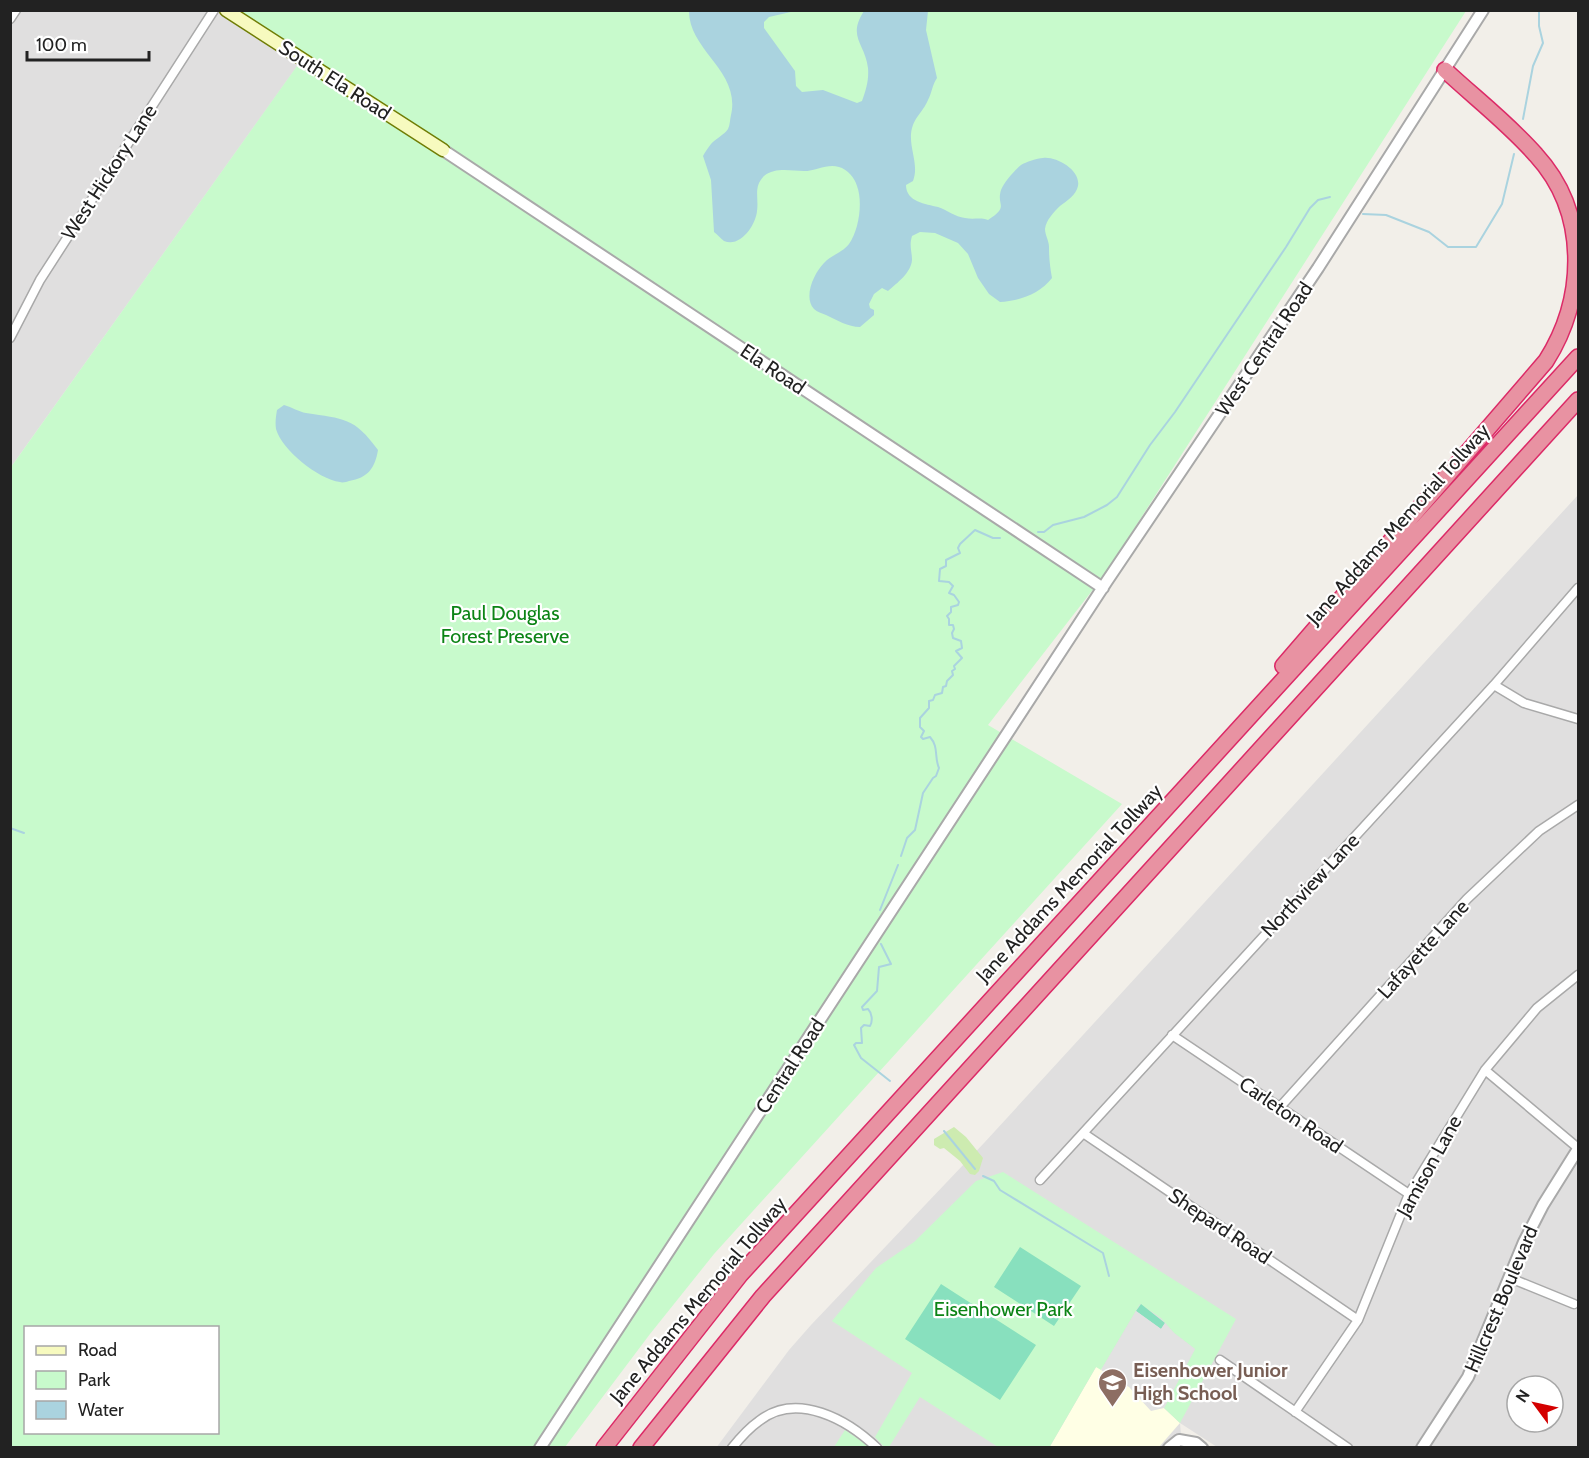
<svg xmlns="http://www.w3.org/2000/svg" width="1589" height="1458" font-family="Cabin,sans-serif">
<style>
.residential{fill:#e0dfdf;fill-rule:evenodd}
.education{fill:#ffffe5}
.grass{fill:#cdebb0}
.park{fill:#c8facc;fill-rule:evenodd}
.pitch{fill:#88e0be}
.parking{fill:#e2e2e2}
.water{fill:#aad3df}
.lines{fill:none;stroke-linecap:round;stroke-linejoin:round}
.stream{stroke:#aad3df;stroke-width:2}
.minor-casing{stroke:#a9a9a9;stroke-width:11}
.tertiary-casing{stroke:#a9a9a9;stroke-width:14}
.secondary-casing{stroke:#707d05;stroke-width:15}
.motorway-casing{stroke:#dc2a67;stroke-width:18}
.minor{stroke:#fff;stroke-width:8}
.tertiary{stroke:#fff;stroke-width:10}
.secondary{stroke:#f7fabf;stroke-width:12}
.motorway{stroke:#e892a2;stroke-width:15}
.labels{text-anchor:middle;stroke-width:4.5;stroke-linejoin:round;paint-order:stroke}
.street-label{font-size:20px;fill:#222;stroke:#fff}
.park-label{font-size:20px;fill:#0c8416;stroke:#fff}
.education-label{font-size:20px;font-weight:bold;fill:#785e54;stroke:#fff;text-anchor:start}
</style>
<rect width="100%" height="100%" fill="#f2efe9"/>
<path class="residential" d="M 11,11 L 226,11 L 303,58 L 11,467 Z
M 1578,495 L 1578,1447 L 1217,1447 L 1180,1423 L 1182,1447 L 716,1448 L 789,1350 L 811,1325 L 984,1143 ZM 1517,1386 L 1553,1386 L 1553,1422 L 1517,1422 Z"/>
<path class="education" d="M 1096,1367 L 1103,1368 L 1164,1408 L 1180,1423 L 1159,1447 L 1049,1448 Z"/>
<path class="grass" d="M 954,1127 L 966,1137 L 983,1158 L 979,1171 L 975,1175 L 970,1174 L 960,1161 L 944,1148 L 940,1149 L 934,1145 L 934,1139 Z"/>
<path class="park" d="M 226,11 L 1466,11 L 1105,574 L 988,725 L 1122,804 L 714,1254 L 650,1334 L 565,1447 L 11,1448 L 11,467 L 302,59 ZM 26,1328 L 218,1328 L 218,1432 L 26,1432 Z
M 1003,1172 L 1236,1319 L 1180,1423 L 1164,1408 L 1195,1349 L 1174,1333 L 1161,1318 L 1140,1304 L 1101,1370 L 1096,1367 L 1049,1448 L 998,1447 L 920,1397 L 889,1447 L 884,1447 L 875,1437 L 912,1373 L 832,1321 L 876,1268 L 914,1242 L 976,1181 Z
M 845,1430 L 870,1447 L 834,1447 Z"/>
<path class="pitch" d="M 1020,1247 L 1081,1286 L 1054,1326 L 994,1287 Z
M 941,1284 L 1036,1345 L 1000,1400 L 905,1339 Z
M 1141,1304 L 1165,1323 L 1161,1329 L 1136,1311 Z"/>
<path class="parking" d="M 1136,1311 L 1161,1329 L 1165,1323 L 1174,1333 L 1195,1349 L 1164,1408 L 1151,1411 L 1129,1387 L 1101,1370 Z"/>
<path class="water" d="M 689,11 L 795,11 L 769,17 L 764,22 L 764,28 L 795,71 L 796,86 L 802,92 L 823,90 L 857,103 L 862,101 C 866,90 869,80 868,68 C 865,43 847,37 864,11 L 928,11 L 926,30 L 937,78 C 932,85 932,93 928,100 C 922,114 913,117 911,134 C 910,151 919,165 913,181 L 906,185 C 906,202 926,204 938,207 C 947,210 955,217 965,218 C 974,220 980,217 988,220 C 1010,206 996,206 1001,190 C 1004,182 1015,170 1021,165 C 1026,162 1037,158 1043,158 C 1056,156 1081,170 1078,186 C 1076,195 1067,201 1060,206 C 1054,212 1046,220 1045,229 C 1045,235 1049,241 1049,247 C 1049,258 1050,267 1052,278 C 1040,294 1019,301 1000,302 L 989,294 L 978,278 L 968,254 L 958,243 L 935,233 L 920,232 L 912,236 C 909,246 912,251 912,260 C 911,273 897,283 888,291 L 882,288 L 874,294 L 869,304 L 870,308 L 874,310 L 874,315 L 860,327 C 848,327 837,320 826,315 C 822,313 817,312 814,309 C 803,297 814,273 824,263 C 831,255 842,253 849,244 C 859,230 863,202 857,186 C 855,178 847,169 839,167 C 828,163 816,171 804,171 C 791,171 775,167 764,176 C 753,187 759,198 757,211 C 756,224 741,248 724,241 C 721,239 717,234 714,232 L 711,180 L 703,156 C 705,152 708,148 711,144 C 715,139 724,135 728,129 C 730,125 730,119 731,115 C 741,71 689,51 689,11 Z
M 284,405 C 292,407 299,412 306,413 C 344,419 354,417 378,450 C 375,468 368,478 349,481 C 347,482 342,483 340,482 C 318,479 282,450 276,429 C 275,422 276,416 277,410 Z"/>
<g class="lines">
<path class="stream" d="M 1523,119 L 1533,66 L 1543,43 L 1539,26 L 1539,10
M 1363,214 L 1386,215 L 1429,232 L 1448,247 L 1476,247 L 1502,204 L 1514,154
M 1038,532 L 1044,532 L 1053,525 L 1084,517 L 1107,505 L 1117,497 L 1150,445 L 1175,412 L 1286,247 L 1310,208 L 1318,200 L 1330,197
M 10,828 L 24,833
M 901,856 L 907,838 L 915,830 L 923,793 L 933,778 L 936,776 L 939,768 C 934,757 939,747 930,737 L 923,739 L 921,737 L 924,731 L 920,727 L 920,718 L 929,708 L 929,701 L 933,700 L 935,695 L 942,693 L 943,687 L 946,686 L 947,681 L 953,675 L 952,671 L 955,669 L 954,666 L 962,658 L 956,651 L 962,648 L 961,641 L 953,638 L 952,633 L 954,629 L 953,625 L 949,625 L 949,619 L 947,616 L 951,612 L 951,607 L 958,605 L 959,602 L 954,595 L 949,593 L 953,586 L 949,582 L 939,581 L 940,569 L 946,566 L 946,560 L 960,553 L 958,548 L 960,544 L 975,530 L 993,538 L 1000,538
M 880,910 L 898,865
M 881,944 L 891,964 L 879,967 L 877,991 L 862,1007 L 863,1010 L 868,1009 C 872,1013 873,1021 870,1026 L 864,1025 L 861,1028 L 862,1043 L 856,1043 L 854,1045 L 861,1058 L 890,1081
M 944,1131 L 975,1169
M 983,1176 L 994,1181 L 1000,1190 L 1103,1253 L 1109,1276"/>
<defs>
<path id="minor" d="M 10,19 L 16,10
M 10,338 L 40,280 L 214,10
M 1494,685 L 1524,703 L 1578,719
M 1172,1035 L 1409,1194
M 1485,1070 L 1578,1148
M 1280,1107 L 1467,899 L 1539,831 L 1578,805
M 1083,1133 L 1358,1320
M 1040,1180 L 1494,685 L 1578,588
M 1510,1278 L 1574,1304
M 1220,1360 L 1348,1448
M 1295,1412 L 1358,1320 L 1409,1194 L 1485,1070 L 1537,1008 L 1578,975
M 732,1448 C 740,1438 749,1428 759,1421 C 797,1391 848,1420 877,1448"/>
<path id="tertiary" d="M 443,150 L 1103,588
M 540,1448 L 1107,581 L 1318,268 L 1483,10
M 1169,1448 L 1179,1440 L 1196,1443 L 1202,1448
M 1422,1448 L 1468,1377 L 1524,1242 L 1543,1205 L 1578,1149"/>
<path id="secondary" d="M 226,10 L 443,150"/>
<path id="motorway" d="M 1283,666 L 1546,361 C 1586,298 1589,213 1536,155 C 1509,124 1475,98 1445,70
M 604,1448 L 740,1275 L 1578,357
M 641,1448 L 763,1296 L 1578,400"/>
</defs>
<use href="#minor" class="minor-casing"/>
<use href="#tertiary" class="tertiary-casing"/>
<use href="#secondary" class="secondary-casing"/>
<use href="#motorway" class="motorway-casing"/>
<use href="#minor" class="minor"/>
<use href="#tertiary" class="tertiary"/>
<use href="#secondary" class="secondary"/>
<use href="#motorway" class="motorway"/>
</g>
<defs>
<symbol id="school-pin" viewBox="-11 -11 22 30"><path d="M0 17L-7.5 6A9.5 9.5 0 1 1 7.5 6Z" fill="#8d6e63" stroke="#fff"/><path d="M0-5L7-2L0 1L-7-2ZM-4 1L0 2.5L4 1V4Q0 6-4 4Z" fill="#fff"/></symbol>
</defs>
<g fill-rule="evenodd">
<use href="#school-pin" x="1096" y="1366" width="33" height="45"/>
</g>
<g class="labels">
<g class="street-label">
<text transform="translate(335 80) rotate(33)" y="7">South Ela Road</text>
<text transform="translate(109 172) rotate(-57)" y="7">West Hickory Lane</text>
<text transform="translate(1264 349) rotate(-56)" y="7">West Central Road</text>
<text transform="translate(773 369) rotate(34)" y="7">Ela Road</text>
<text transform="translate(1398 524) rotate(-48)" y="7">Jane Addams Memorial Tollway</text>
<text transform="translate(1069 883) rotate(-47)" y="7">Jane Addams Memorial Tollway</text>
<text transform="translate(1310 885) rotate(-47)" y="7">Northview Lane</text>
<text transform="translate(1423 949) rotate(-48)" y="7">Lafayette Lane</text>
<text transform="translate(790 1066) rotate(-57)" y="7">Central Road</text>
<text transform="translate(1291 1115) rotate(34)" y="7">Carleton Road</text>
<text transform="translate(1429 1166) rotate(-61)" y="7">Jamison Lane</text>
<text transform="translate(1220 1226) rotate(34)" y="7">Shepard Road</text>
<text transform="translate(1501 1299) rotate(-67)" y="7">Hillcrest Boulevard</text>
<text transform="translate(698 1300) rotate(-50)" y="7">Jane Addams Memorial Tollway</text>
</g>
<g class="park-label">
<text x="505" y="620">Paul Douglas<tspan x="505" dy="23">Forest Preserve</tspan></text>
<text x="1003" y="1316">Eisenhower Park</text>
</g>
<g class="education-label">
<text x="1133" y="1377">Eisenhower Junior<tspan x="1133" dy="23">High School</tspan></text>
</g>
</g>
<rect width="1589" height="1458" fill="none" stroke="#222222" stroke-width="24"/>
<rect x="24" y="1326" width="195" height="108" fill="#ffffff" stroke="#a7a7a7" stroke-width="1.5"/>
<rect x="36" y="1346" width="30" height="9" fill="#f7fabf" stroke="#a7a7a7" stroke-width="1.5"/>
<text x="78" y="1356" font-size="18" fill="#222222">Road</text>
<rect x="36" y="1371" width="30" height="18" fill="#c8facc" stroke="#a7a7a7" stroke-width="1.5"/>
<text x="78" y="1386" font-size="18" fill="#222222">Park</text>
<rect x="36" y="1401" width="30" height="18" fill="#aad3df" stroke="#a7a7a7" stroke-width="1.5"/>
<text x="78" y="1416" font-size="18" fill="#222222">Water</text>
<g transform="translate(1535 1404) rotate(303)"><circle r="28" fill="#ffffff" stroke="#a7a7a7" stroke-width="1.5"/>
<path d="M0-4.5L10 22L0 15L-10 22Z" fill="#d40000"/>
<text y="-9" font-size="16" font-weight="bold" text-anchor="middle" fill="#222222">N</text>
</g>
<path d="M27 51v9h122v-9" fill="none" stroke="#222222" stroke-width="3"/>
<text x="36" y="51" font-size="18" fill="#222222" stroke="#ffffff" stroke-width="4.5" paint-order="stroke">100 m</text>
</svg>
